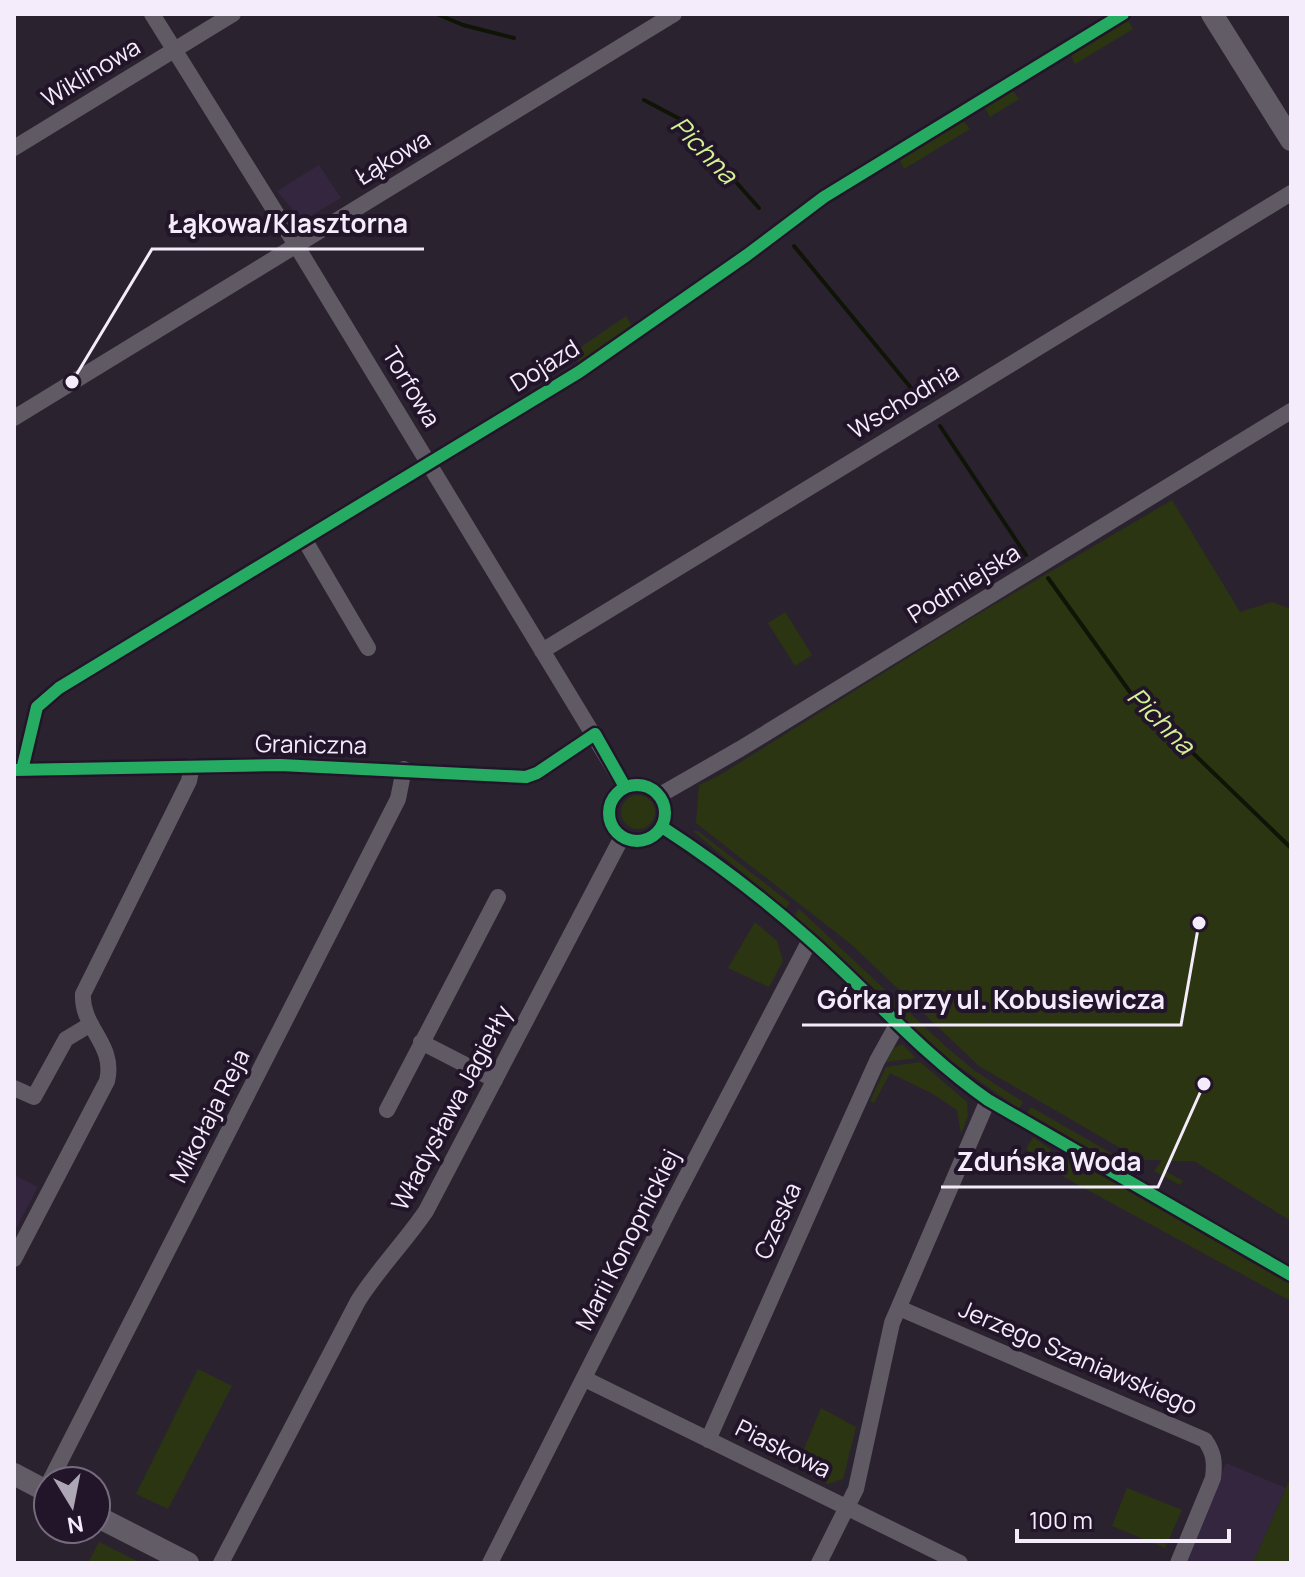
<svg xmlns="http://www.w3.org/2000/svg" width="1305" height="1577" font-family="Manrope,sans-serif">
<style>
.built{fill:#34263f}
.green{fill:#2c3511}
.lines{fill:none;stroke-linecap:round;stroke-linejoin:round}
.stream{stroke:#101406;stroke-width:4}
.street{stroke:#605a64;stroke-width:16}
.secondary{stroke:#625c67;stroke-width:22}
.cycleway-casing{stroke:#22152a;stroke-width:17}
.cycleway{stroke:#26ab63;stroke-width:12}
.labels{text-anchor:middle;stroke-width:8;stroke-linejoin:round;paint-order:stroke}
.street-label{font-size:24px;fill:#f4ecfb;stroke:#22152a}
.water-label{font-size:26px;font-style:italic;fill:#d2f193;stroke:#22152a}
.leader{fill:none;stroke:#f4ecfb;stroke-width:3}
.callout-dot{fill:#f4ecfb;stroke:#22152a;stroke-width:3}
.callout-label{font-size:26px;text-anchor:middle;font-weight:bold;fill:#f4ecfb;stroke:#22152a;stroke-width:8;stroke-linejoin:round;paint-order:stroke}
</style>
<rect width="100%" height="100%" fill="#2a232f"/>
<path class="built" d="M 319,165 L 341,198 L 302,221 L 277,191 Z
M 14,1175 L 38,1187 L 14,1232 Z
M 1226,1463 L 1286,1488 L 1253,1563 L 1184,1563 Z"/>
<path class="green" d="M 1127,19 L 1133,29 L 1075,64 L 1070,53 Z
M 1012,89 L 1019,99 L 990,117 L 985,108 Z
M 962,119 L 970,129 L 904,169 L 899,158 Z
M 626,316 L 632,326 L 579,364 L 571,354 Z
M 1172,500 L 1240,612 L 1272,602 L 1291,609 L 1291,1221 L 1194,1161 L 1169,1161 L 1164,1170 L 1183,1181 L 1180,1185 L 1154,1171 L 1162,1160 L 1141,1160 L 979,1066 L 852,945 L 696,823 L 699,785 L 720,775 L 965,622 Z
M 785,612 L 812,655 L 795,666 L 768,623 Z
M621 812a17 17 0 1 1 34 0a17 17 0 1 1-34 0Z
M 693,831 L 698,831 L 790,903 L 785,909 Z
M 799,909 L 945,1046 L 975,1071 L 1023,1102 L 1019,1109 L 947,1058 L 794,916 Z
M 755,922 L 777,941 L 783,961 L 769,987 L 728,968 Z
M 902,1044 L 916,1058 L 886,1062 L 894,1048 Z
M 920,1062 L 967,1102 L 968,1116 L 961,1134 L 957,1110 L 931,1093 L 890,1073 L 874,1103 L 870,1101 L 886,1067 Z
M 1031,1107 L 1142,1171 L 1134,1174 L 1027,1113 Z
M 1033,1137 L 1050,1149 L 1050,1157 L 1044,1166 L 1026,1149 Z
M 1064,1158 L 1071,1158 L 1291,1285 L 1291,1301 L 1062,1176 L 1058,1166 Z
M 198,1369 L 232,1386 L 168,1509 L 136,1494 Z
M 821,1408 L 856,1427 L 843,1479 L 828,1484 L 796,1468 Z
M 1291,1476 L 1291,1563 L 1253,1563 L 1286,1488 Z
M 1127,1488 L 1182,1510 L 1165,1548 L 1112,1526 Z
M 99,1542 L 141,1563 L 88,1563 Z"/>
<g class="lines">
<path class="stream" d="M 437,14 L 463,25 L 514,38
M 644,100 L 680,119 L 759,208
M 794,246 L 921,400
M 940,426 L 1026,555
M 1048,578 L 1130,692 L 1291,848"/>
<path class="street" d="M 152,14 L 296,245 L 625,787
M 14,148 L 233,14
M 14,418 L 674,14
M 304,539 L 368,648
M 542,651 L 1291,193
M 14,770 L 280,765 L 526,777 L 537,773 L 595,734
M 22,770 L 37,707 L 59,688 L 579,372 L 747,255 L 824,197 L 1123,14
M609 813a28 28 0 1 1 56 0a28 28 0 1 1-56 0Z
M 660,795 L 740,749 L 1291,411
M 662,827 C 713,860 764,899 809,939 C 869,992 922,1054 988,1100 L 1291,1275
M 421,1042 L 495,1080
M 14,1088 L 34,1097 L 66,1039 L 91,1024
M 387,1110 L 498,897
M 14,1259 L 107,1081 C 116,1044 81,1028 83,994 L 189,781 L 192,766
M 899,1308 L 1205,1440 C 1214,1453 1215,1462 1213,1478 L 1178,1563
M 585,1379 L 960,1563
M 708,1440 L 832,1161 L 877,1061 L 897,1025
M 50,1481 L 398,799 L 404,769
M 221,1563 L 358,1301 C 378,1269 405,1242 426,1211 L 622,837
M 490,1563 L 673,1202 L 810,940
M 819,1563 L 856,1489 L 892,1323 L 988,1100"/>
<path class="secondary" d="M 1212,14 L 1291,140
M 14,1474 L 48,1492
M 96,1516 L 188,1563"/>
<defs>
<path id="cycleway" d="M 14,770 L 280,765 L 526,777 L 537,773 L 595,734 L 625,787
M 22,770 L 37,707 L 59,688 L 579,372 L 747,255 L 824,197 L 1123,14
M609 813a28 28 0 1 1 56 0a28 28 0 1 1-56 0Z
M 662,827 C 713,860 764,899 809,939 C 869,992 922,1054 988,1100 L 1291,1275"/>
</defs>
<use href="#cycleway" class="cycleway-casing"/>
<use href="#cycleway" class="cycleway"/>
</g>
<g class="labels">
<g class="street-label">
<text transform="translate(91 73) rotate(-31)" y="8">Wiklinowa</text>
<text transform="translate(393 158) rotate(-31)" y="8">Łąkowa</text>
<text transform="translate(545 366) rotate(-32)" y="8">Dojazd</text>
<text transform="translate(411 387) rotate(59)" y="8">Torfowa</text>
<text transform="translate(904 401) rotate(-31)" y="8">Wschodnia</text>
<text transform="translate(964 584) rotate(-32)" y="8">Podmiejska</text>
<text transform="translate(311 745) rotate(1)" y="8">Graniczna</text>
<text transform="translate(452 1108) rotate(-62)" y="8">Władysława Jagiełły</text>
<text transform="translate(210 1116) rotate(-63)" y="8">Mikołaja Reja</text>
<text transform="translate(778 1221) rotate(-66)" y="8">Czeska</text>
<text transform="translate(628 1240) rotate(-63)" y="8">Marii Konopnickiej</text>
<text transform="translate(1078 1358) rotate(23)" y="8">Jerzego Szaniawskiego</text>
<text transform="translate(783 1449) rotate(26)" y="8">Piaskowa</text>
</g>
<g class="water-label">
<text transform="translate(704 150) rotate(46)" y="9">Pichna</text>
<text transform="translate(1161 721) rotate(45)" y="9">Pichna</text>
</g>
</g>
<path class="leader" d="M72 382L152 249H424M1199 923L1181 1025H802M1204 1084L1158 1187H941"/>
<g class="callout-dot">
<circle cx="72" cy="382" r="8"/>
<circle cx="1199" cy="923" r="8"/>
<circle cx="1204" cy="1084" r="8"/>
</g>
<g class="callout-label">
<text x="288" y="233">Łąkowa/Klasztorna</text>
<text x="991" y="1009">Górka przy ul. Kobusiewicza</text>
<text x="1049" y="1171">Zduńska Woda</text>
</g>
<rect width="1305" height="1577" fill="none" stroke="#f4ecfb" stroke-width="32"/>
<g transform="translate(72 1505) rotate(170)"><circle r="38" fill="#22152a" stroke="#766b7e" stroke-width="2"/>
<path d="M0-6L14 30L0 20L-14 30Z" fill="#ada6b4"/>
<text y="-12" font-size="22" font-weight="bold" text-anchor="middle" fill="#f4ecfb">N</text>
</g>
<path d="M1017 1529v12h212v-12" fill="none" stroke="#f4ecfb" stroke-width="4"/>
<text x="1029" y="1529" font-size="24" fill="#f4ecfb" stroke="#22152a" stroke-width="6" paint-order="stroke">100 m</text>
</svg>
